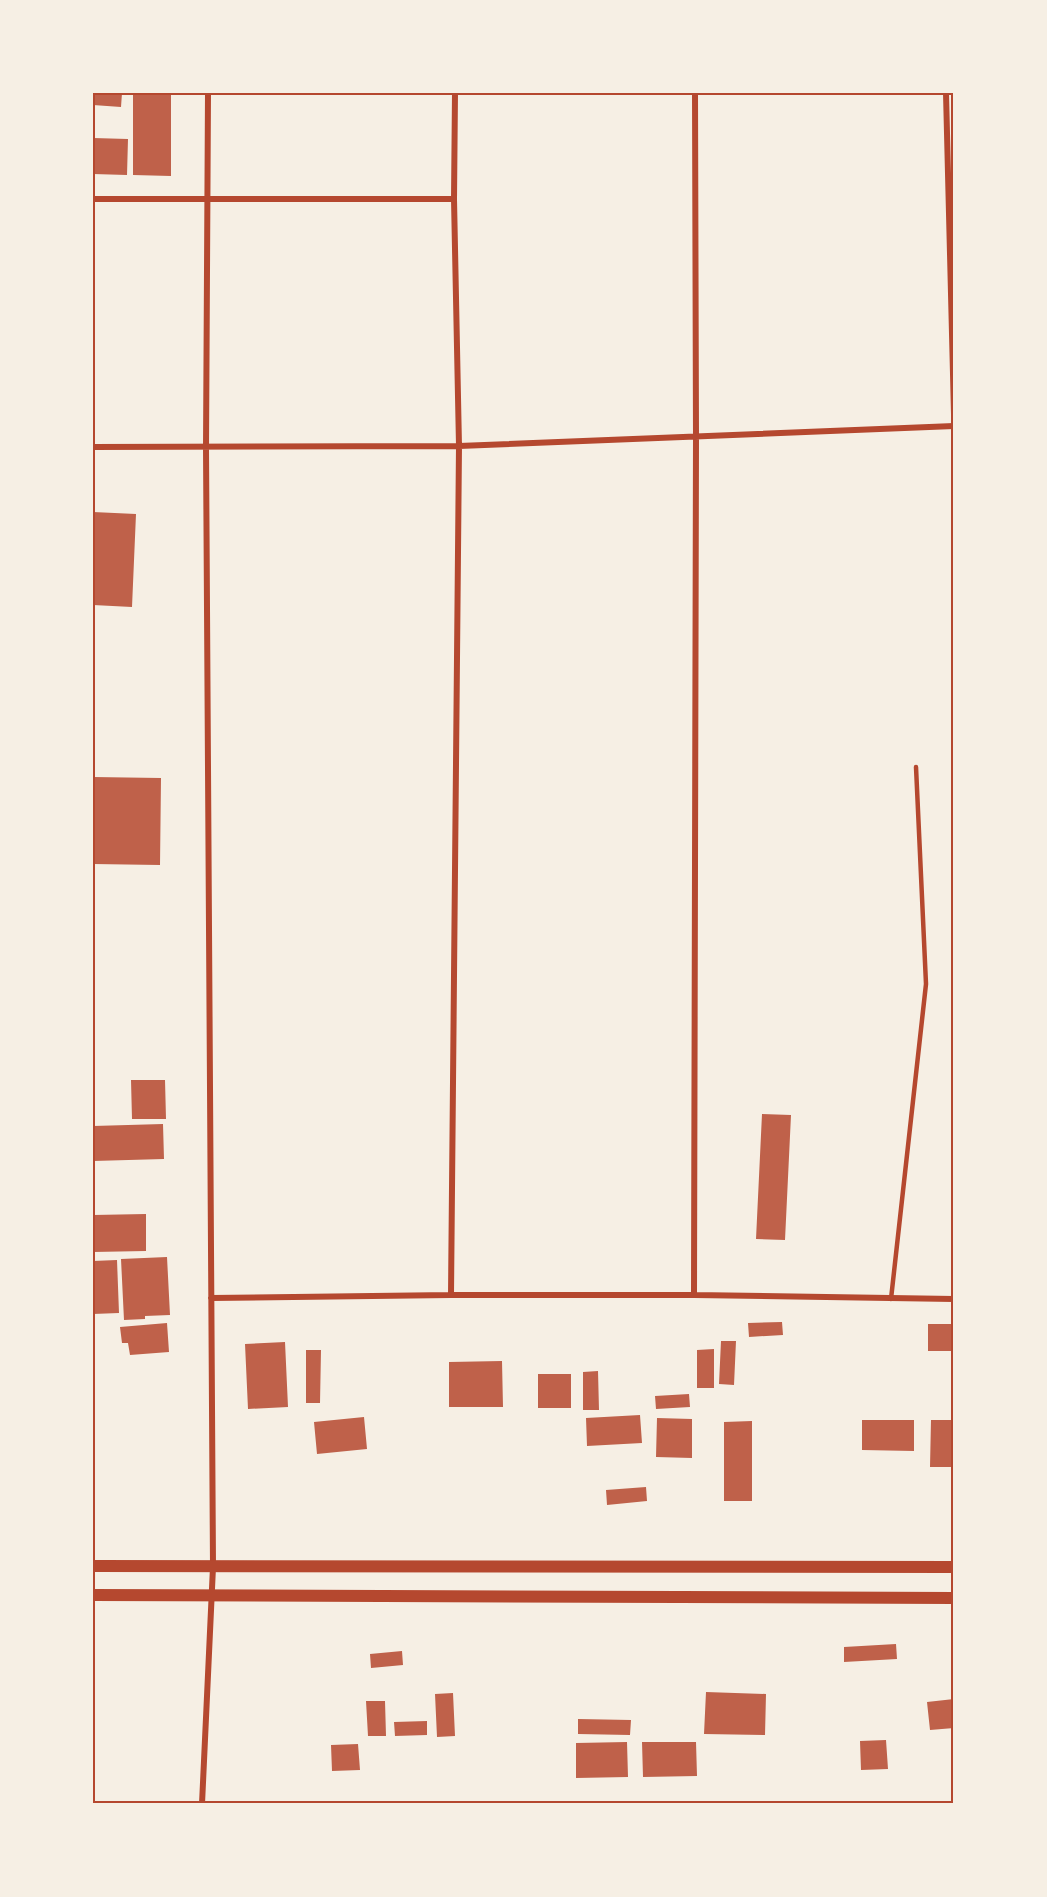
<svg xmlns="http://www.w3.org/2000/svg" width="1047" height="1897" font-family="Inter,sans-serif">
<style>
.building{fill:#bf614a}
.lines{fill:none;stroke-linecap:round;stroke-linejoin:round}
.service{stroke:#b5482f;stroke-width:4.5}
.minor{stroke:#b5482f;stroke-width:6}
.secondary{stroke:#b5482f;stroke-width:12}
.neatline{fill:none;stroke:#b5482f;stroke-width:2}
</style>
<rect width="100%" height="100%" fill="#f6efe4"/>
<path class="building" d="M 93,93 L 122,93 L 121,107 L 93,105 Z
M 133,93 L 171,93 L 171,176 L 133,175 Z
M 93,138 L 128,139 L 127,175 L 93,174 Z
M 93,512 L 136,514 L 132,607 L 93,605 Z
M 93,777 L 161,778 L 160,865 L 93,864 Z
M 131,1080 L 165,1080 L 166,1119 L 132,1119 Z
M 762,1114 L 791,1115 L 785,1240 L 756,1239 Z
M 163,1124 L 164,1159 L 93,1161 L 93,1126 Z
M 146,1214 L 146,1251 L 93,1252 L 93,1215 Z
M 167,1257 L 170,1315 L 145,1316 L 145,1319 L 124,1320 L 121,1259 Z
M 117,1260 L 119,1313 L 93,1314 L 93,1261 Z
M 782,1322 L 783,1335 L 749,1337 L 748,1323 Z
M 167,1323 L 169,1352 L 130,1355 L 128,1343 L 122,1343 L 120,1327 Z
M 928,1324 L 954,1324 L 954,1351 L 928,1351 Z
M 721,1341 L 736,1341 L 734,1385 L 719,1384 Z
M 285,1342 L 288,1407 L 248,1409 L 245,1344 Z
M 714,1349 L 714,1388 L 697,1388 L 697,1350 Z
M 306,1350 L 321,1350 L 320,1403 L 306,1403 Z
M 502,1361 L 503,1407 L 449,1407 L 449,1362 Z
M 598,1371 L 599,1410 L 583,1410 L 583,1372 Z
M 538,1374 L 571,1374 L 571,1408 L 538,1408 Z
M 689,1394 L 690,1407 L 656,1409 L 655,1396 Z
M 640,1415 L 642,1443 L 587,1446 L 586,1418 Z
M 364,1417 L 367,1449 L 317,1454 L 314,1422 Z
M 657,1418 L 692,1419 L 692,1458 L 656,1457 Z
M 862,1420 L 914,1420 L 914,1451 L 862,1450 Z
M 931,1420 L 954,1420 L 954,1467 L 930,1467 Z
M 752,1421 L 752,1501 L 724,1501 L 724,1422 Z
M 646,1487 L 647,1501 L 607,1505 L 606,1490 Z
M 896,1644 L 897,1659 L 844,1662 L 844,1647 Z
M 402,1651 L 403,1665 L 371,1668 L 370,1654 Z
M 706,1692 L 766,1694 L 765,1735 L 704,1734 Z
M 453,1693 L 455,1736 L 437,1737 L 435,1694 Z
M 954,1699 L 954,1728 L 930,1730 L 927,1702 Z
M 366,1701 L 385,1701 L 386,1736 L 368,1736 Z
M 578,1719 L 631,1720 L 630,1735 L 578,1734 Z
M 427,1721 L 427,1735 L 395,1736 L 394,1722 Z
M 886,1740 L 888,1769 L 861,1770 L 860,1741 Z
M 627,1742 L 628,1777 L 576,1778 L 576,1743 Z
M 642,1742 L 696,1742 L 697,1776 L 643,1777 Z
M 358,1744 L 360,1770 L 332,1771 L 331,1745 Z"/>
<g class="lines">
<path class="service" d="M 891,1299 L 926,984 L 916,767"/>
<path class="minor" d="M 946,93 L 954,414
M 93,199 L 454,199
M 93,447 L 459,446 L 954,426
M 451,1295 L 459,446 L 454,199 L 455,93
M 694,1295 L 696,438 L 695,93
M 211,1298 L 451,1295 L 694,1295 L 954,1299
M 202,1804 L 213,1567 L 206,448 L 208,93"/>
<path class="secondary" d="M 93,1566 L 954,1567
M 93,1595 L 954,1598"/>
</g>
<rect width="1047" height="1897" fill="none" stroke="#f6efe4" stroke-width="189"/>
<rect x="94" y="94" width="858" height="1708" class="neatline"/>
</svg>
